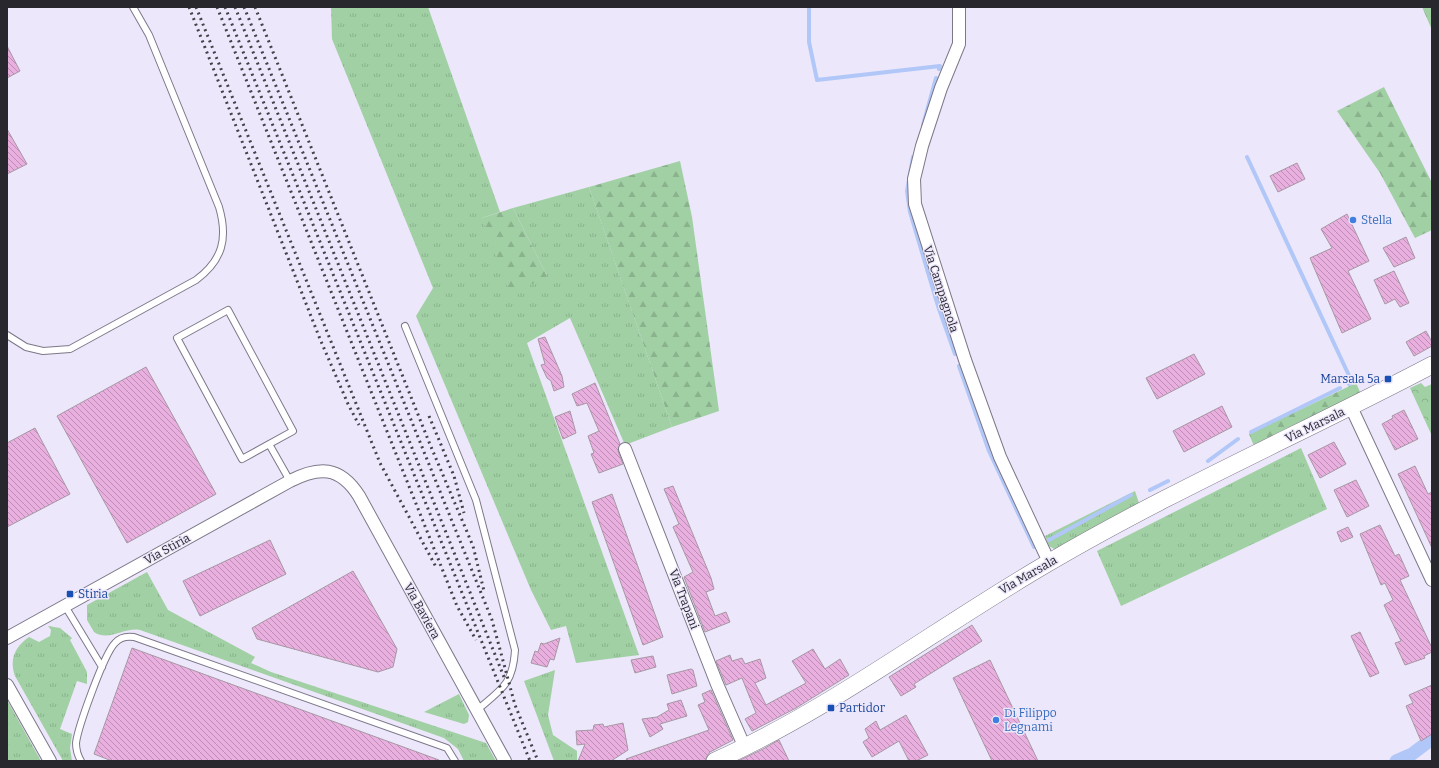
<svg xmlns="http://www.w3.org/2000/svg" width="1439" height="768" font-family="Bitter,serif">
<style>
.grass{fill:url(#grass-tufts)}
.forest{fill:url(#forest-firs)}
.park{fill:url(#park-crowns)}
.lines{fill:none;stroke-linecap:round;stroke-linejoin:round}
.stream{stroke:#b0c7f8;stroke-width:4}
.canal{stroke:#b0c7f8;stroke-width:13}
.building{fill:url(#building-back-hatch);stroke:#a797a4}
.lane-casing{stroke:#7d7889;stroke-width:8}
.street-casing{stroke:#7d7889;stroke-width:14}
.secondary-casing{stroke:#7d7889;stroke-width:18}
.lane{stroke:#fff;stroke-width:6}
.street{stroke:#fff;stroke-width:12}
.secondary{stroke:#fff;stroke-width:17}
.rail{stroke:#434149;stroke-width:3;stroke-dasharray:2 4;stroke-linecap:butt}
.shop-dot{fill:#3f7fe0;stroke:#ece7fa;stroke-width:1.5}
.transit-dot{fill:#1a4fb4;stroke:#ece7fa;stroke-width:1.5}
.labels{text-anchor:middle;stroke-width:3;stroke-linejoin:round;paint-order:stroke}
.shop-label{font-size:12px;fill:#366cbe;stroke:#ece7fa;text-anchor:start}
.street-label{font-size:12px;fill:#29272e;stroke:#ece7fa}
.transit-label{font-size:12px;fill:#164399;stroke:#ece7fa;text-anchor:start}
</style>
<defs>
<pattern id="grass-tufts" width="24" height="20" patternUnits="userSpaceOnUse"><rect width="24" height="20" fill="#a0d0a3"/><path d="M3 7l-1-3M5 7V3M7 7l1-3M15 17l-1-3M17 17v-4M19 17l1-3" fill="none" stroke="#8ab38d"/></pattern>
<pattern id="forest-firs" width="22" height="20" patternUnits="userSpaceOnUse"><rect width="22" height="20" fill="#a0d0a3"/><path d="M5 1l3.5 6h-7zM16 11l3.5 6h-7z" fill="#8ab38d"/></pattern>
<pattern id="park-crowns" width="20" height="18" patternUnits="userSpaceOnUse"><rect width="20" height="18" fill="#a0d0a3"/><path d="M2 6a3 3 0 1 1 6 0M12 15a3 3 0 1 1 6 0" fill="none" stroke="#8ab38d"/></pattern>
<pattern id="building-back-hatch" width="6" height="6" patternUnits="userSpaceOnUse"><rect width="6" height="6" fill="#e8afdf"/><path d="M-1 5l2 2M0 0l6 6M5-1l2 2" fill="none" stroke="#bc8eb5"/></pattern>
</defs>
<rect width="100%" height="100%" fill="#ece7fa"/>
<path class="grass" d="M 331,7 L 428,7 L 500,212 L 482,218 L 547,276 L 513,208 L 589,187 L 672,427 L 625,445 L 570,318 L 527,343 L 639,655 L 576,663 L 566,626 L 551,630 L 531,590 L 416,316 L 433,288 L 332,39 Z
M 1301,448 L 1327,509 L 1121,606 L 1097,551 Z
M 1135,491 L 1140,506 L 1056,550 L 1049,546 L 1045,536 Z
M 147,572 L 168,610 L 255,657 L 251,663 L 271,672 L 486,743 L 496,761 L 464,761 L 458,749 L 444,738 L 140,630 C 124,627 109,642 94,632 L 87,620 L 87,605 Z
M 48,626 L 60,628 L 72,638 L 70,640 L 87,672 L 87,684 L 77,681 L 60,729 L 72,734 L 70,748 L 72,761 L 63,761 L 15,676 C 9,659 15,647 29,637 L 39,642 L 50,636 L 51,630 Z
M 555,670 L 548,715 L 553,735 L 577,751 L 577,761 L 554,761 L 524,681 Z
M 459,694 L 469,715 L 468,722 L 464,724 L 424,712 Z
M 7,700 L 41,761 L 7,761 Z"/>
<path class="forest" d="M 1422,7 L 1432,7 L 1432,30 Z
M 1384,87 L 1432,183 L 1432,230 L 1415,238 L 1380,173 L 1337,111 Z
M 680,161 L 692,217 L 719,411 L 672,427 L 589,187 Z
M 513,208 L 547,276 L 510,295 L 482,218 Z
M 1356,383 L 1361,394 L 1254,446 L 1249,434 Z"/>
<path class="park" d="M 1421,383 L 1425,387 L 1432,384 L 1432,436 L 1410,388 Z"/>
<g class="lines">
<path class="stream" d="M 809,7 L 809,42 L 817,80 L 940,66 L 939,69
M 923,125 L 936,78
M 913,157 L 907,191 L 910,212 L 938,306 L 955,354
M 1247,157 L 1352,382 L 1349,384
M 959,366 L 989,451 L 1034,547 L 1036,546
M 1251,432 L 1340,388
M 1208,461 L 1238,439
M 1150,490 L 1168,481
M 1049,540 L 1131,495"/>
<path class="canal" d="M 1396,761 L 1412,754 L 1432,739"/>
</g>
<path class="building" d="M 7,46 L 20,71 L 7,78 Z
M 7,129 L 27,164 L 7,174 Z
M 1297,163 L 1305,179 L 1278,192 L 1270,176 Z
M 1347,214 L 1369,261 L 1348,271 L 1371,319 L 1342,333 L 1310,258 L 1332,248 L 1321,229 Z
M 1406,237 L 1415,258 L 1394,267 L 1383,248 Z
M 1394,271 L 1409,303 L 1400,307 L 1395,299 L 1385,304 L 1374,280 Z
M 1426,331 L 1432,342 L 1432,346 L 1414,356 L 1406,342 Z
M 545,337 L 562,376 L 564,387 L 554,391 L 551,381 L 547,378 L 541,365 L 545,364 L 538,339 Z
M 1194,354 L 1205,374 L 1157,399 L 1146,378 Z
M 146,367 L 216,494 L 127,543 L 57,416 Z
M 595,383 L 620,444 L 618,451 L 623,464 L 599,473 L 591,454 L 594,453 L 588,436 L 599,431 L 587,403 L 577,406 L 572,394 Z
M 1222,406 L 1232,427 L 1184,452 L 1173,431 Z
M 1404,410 L 1418,439 L 1395,450 L 1382,424 L 1393,418 L 1392,416 Z
M 570,411 L 576,433 L 563,439 L 555,417 Z
M 35,428 L 70,494 L 7,527 L 7,443 Z
M 1334,442 L 1346,464 L 1320,478 L 1308,455 Z
M 1415,466 L 1428,494 L 1432,492 L 1432,548 L 1398,474 Z
M 1356,480 L 1369,506 L 1347,517 L 1334,490 Z
M 673,486 L 711,578 L 714,589 L 706,592 L 715,616 L 726,612 L 730,622 L 705,632 L 684,577 L 693,572 L 673,527 L 679,524 L 664,489 Z
M 612,494 L 663,637 L 643,645 L 592,502 Z
M 1380,525 L 1395,556 L 1399,554 L 1409,576 L 1400,580 L 1432,648 L 1432,652 L 1424,656 L 1425,658 L 1405,665 L 1395,643 L 1401,641 L 1384,605 L 1393,600 L 1385,583 L 1381,585 L 1360,534 Z
M 1348,527 L 1353,537 L 1341,542 L 1337,532 Z
M 270,540 L 286,574 L 200,616 L 183,581 Z
M 353,571 L 397,649 L 393,667 L 378,672 L 257,639 L 252,628 Z
M 972,625 L 982,641 L 914,684 L 916,687 L 901,696 L 889,677 Z
M 1360,632 L 1379,673 L 1370,677 L 1351,636 Z
M 560,638 L 554,660 L 550,659 L 547,667 L 531,663 L 535,651 L 538,652 L 541,643 L 544,644 Z
M 132,648 L 439,760 L 439,761 L 112,761 L 94,754 Z
M 813,649 L 825,669 L 840,659 L 849,675 L 796,708 L 752,731 L 745,719 L 756,713 L 742,678 L 726,685 L 716,661 L 730,655 L 732,661 L 742,658 L 745,664 L 760,659 L 766,678 L 755,683 L 766,705 L 806,683 L 792,661 Z
M 653,656 L 656,667 L 635,673 L 631,660 Z
M 990,660 L 1038,761 L 992,761 L 953,678 Z
M 691,669 L 693,670 L 697,686 L 672,694 L 667,675 Z
M 1432,685 L 1432,734 L 1421,741 L 1406,706 L 1413,703 L 1409,695 Z
M 711,690 L 733,740 L 710,752 L 707,756 L 705,761 L 627,761 L 626,759 L 709,730 L 698,705 L 705,702 L 702,694 Z
M 681,700 L 687,716 L 660,724 L 663,729 L 650,737 L 642,719 L 657,717 L 669,710 L 667,704 Z
M 906,715 L 928,755 L 916,761 L 909,761 L 899,741 L 872,757 L 863,742 L 869,738 L 865,729 L 876,721 L 880,730 Z
M 623,723 L 628,750 L 611,761 L 578,761 L 585,744 L 577,745 L 576,731 L 593,730 L 594,725 L 603,724 L 604,727 Z
M 779,740 L 789,761 L 738,761 L 763,749 Z"/>
<g class="lines">
<defs>
<path id="lane" d="M 228,310 L 293,431 L 242,459 L 177,338 Z
M 405,326 L 476,500 L 515,650 C 513,684 502,689 477,710
M 7,335 L 26,347 L 43,351 L 70,349 L 196,280 C 223,260 228,238 219,207 L 149,35 L 133,7
M 269,444 L 290,481
M 65,606 L 102,667
M 81,761 C 78,756 76,749 76,743 C 78,727 104,654 115,643 C 120,637 127,636 134,637 L 447,748 L 455,761"/>
<path id="street" d="M 959,7 L 959,44 L 941,88 L 922,146 L 914,179 L 915,204 L 965,360 L 1000,457 L 1049,562
M 1351,407 L 1432,580
M 625,449 L 717,684 L 745,748
M 7,638 L 290,481 C 319,466 340,466 359,496 L 505,761
M 7,685 L 50,761"/>
<path id="secondary" d="M 715,761 C 833,708 936,628 1048,563 C 1172,490 1305,432 1432,365"/>
</defs>
<use href="#lane" class="lane-casing"/>
<use href="#street" class="street-casing"/>
<use href="#secondary" class="secondary-casing"/>
<use href="#lane" class="lane"/>
<use href="#street" class="street"/>
<use href="#secondary" class="secondary"/>
<path class="rail" d="M 189,7 L 320,339 L 348,404 L 359,425
M 196,7 L 380,463 L 436,567
M 217,7 L 457,606 L 476,640
M 225,7 L 530,761
M 235,7 L 504,677
M 244,7 L 492,620 L 515,705 L 538,761
M 255,7 L 429,442 L 473,546 L 484,591
M 429,416 L 454,476 L 464,513"/>
</g>
<g class="shop-dot">
<circle cx="1353" cy="220" r="4"/>
<circle cx="996" cy="720" r="4"/>
</g>
<g class="transit-dot">
<rect x="1384" y="375" width="8" height="8" rx="2"/>
<rect x="66" y="590" width="8" height="8" rx="2"/>
<rect x="827" y="704" width="8" height="8" rx="2"/>
</g>
<g class="labels">
<g class="shop-label">
<text x="1361" y="224">Stella</text>
<text x="1004" y="717">Di Filippo<tspan x="1004" dy="14">Legnami</tspan></text>
</g>
<g class="street-label">
<text transform="translate(941 289) rotate(72)" y="4">Via Campagnola</text>
<text transform="translate(1315 425) rotate(-26)" y="4">Via Marsala</text>
<text transform="translate(167 549) rotate(-29)" y="4">Via Stiria</text>
<text transform="translate(1028 575) rotate(-30)" y="4">Via Marsala</text>
<text transform="translate(684 599) rotate(69)" y="4">Via Trapani</text>
<text transform="translate(422 611) rotate(61)" y="4">Via Baviera</text>
</g>
<g class="transit-label">
<text x="1380" y="383" text-anchor="end">Marsala 5a</text>
<text x="78" y="598">Stiria</text>
<text x="839" y="712">Partidor</text>
</g>
</g>
<rect width="1439" height="768" fill="none" stroke="#29272e" stroke-width="16"/>
</svg>
